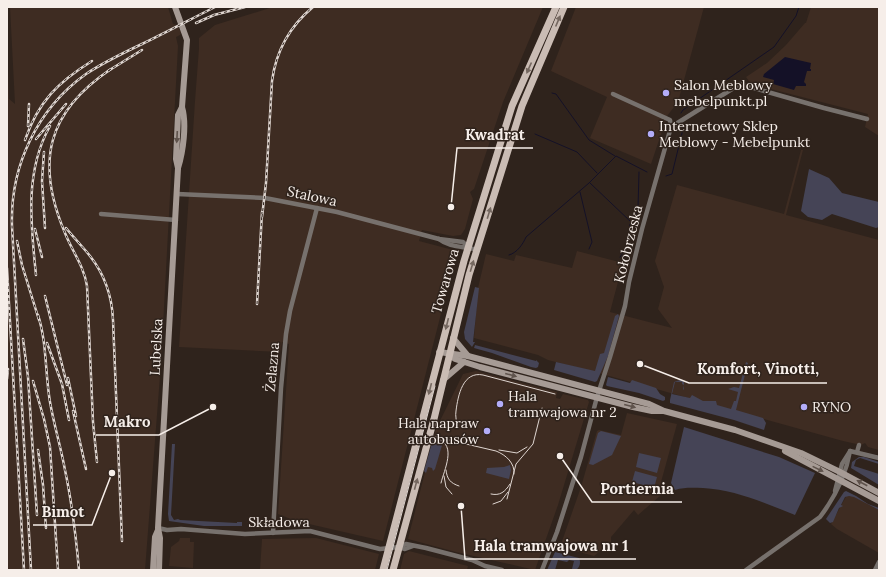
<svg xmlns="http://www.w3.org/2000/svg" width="886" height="577" viewBox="0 0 886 577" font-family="Lora,serif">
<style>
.built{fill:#3e2c22}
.green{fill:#454456}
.water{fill:#141127}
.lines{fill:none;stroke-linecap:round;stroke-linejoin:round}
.stream{stroke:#141127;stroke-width:1}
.street{stroke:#77716d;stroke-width:4.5}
.secondary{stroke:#a69b95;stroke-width:6}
.primary{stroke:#cabcb4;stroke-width:7}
.tram{stroke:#dfd6d1;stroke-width:1}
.rail-casing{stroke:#dfd6d1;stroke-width:2.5}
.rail{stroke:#2f231c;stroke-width:1;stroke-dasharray:3;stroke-linecap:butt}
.oneway{fill:#756860}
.oneway2{fill:#5f534c}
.poi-dot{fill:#b3adf9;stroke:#2f231c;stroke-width:1.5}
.labels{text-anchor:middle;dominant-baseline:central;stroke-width:3;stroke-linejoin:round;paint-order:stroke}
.poi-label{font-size:14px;fill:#f6eee9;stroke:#2f231c;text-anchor:start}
.street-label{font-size:14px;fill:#f6eee9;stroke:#2f231c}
.leader{fill:none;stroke:#f6eee9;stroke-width:1.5}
.callout-dot{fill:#f6eee9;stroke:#2f231c;stroke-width:1.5}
.callout-label{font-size:15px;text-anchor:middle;font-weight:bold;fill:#f6eee9;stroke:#2f231c;stroke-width:3;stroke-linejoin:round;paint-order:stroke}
</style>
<rect width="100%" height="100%" fill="#2f231c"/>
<!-- built -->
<g class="built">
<polygon points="10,7 168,7 173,24 177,25 181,32 180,35 176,37 178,46 161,363 145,570 7,570 7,40 9,99 15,104"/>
<polygon points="273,7 543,7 503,102 474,189 470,192 473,199 465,229 461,235 453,236 422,230 419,241 457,251 383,541 296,521 278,514 289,344 282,342 280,352 179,347 195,101 199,48 199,38 215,25"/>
<polygon points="576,7 704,7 678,102 667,116 651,164 590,138 607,97 551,71"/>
<polygon points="811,7 879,7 879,136 865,127 868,114 751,84 746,77 767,63 786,45 805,23 806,23"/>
<polygon points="801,150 803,150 786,215 879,240 879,450 868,447 865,443 861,445 843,441 595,372 548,360 538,355 474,338 478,288 486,254 514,261 516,255 572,268 577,251 623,263 610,312 672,328 658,309 664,287 655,261 677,185 784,214"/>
<polygon points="476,371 557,392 556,398 560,399 563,394 588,400 589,402 558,505 535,570 456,552 408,539 436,429 463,374"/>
<polygon points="627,413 677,424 658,493 661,495 638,515 634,510 611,537 611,542 594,556 560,547 581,487 597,431 599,430 621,435"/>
<polygon points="848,493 879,510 879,553 837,529 831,524"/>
<polygon points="180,538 190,538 190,542 194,542 193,568 169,566 171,547 179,541"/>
<polygon points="316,538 379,554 375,570 260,570 262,539"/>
<polygon points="409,551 468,566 467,570 400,570 404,554"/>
</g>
<!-- green -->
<g class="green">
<polygon points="809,169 829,178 842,193 879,202 879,227 876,228 832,214 822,220 808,217 801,211"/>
<polygon points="475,287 479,288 473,342 475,342 472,347 465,339 464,332"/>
<polygon points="618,314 619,316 608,356 597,381 595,382 554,370 556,362 595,371 600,354 604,353 615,316"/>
<polygon points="475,345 536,361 536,360 539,363 538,367 536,368 531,367 492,353 474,348"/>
<polygon points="746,362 748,363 736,410 763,418 766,423 764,430 734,420 670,403 670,400 674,382 680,380 684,382 684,389 683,390 684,385 682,384 682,382 675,382 672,394 690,398 692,395 703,401 716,401 717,405 731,409 734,401 736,401 738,392 728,389 734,387 739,388"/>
<polygon points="608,377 630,383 632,380 656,388 660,394 665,397 665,400 663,401 639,393 607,386 606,385"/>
<path d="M684,427L779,457L815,473L795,515C765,503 736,490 703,488C693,488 685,487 675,490L671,483Z"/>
<polygon points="601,431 621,436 612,455 593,465 589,464 598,433"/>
<polygon points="433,439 443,442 435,469 433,471 432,468 428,467 426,473 424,471"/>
<polygon points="172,444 175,444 171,515 174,520 178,519 180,520 237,523 237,522 242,522 242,526 204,526 169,521 168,514"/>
<polygon points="639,453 661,458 657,473 636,467"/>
<polygon points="859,457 864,457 879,462 879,464 860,458 856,460 854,466 879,474 879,485 851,468 852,462"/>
<polygon points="510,465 511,470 509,479 486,473 487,468 504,467"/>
<polygon points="635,471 657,477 654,488 632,482"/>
<polygon points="846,491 856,496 868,504 879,508 879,510 854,497 849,496 845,497 841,505 843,506 839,508 833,522 830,523 826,519 844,492"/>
<path d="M555,552L579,558C581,562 580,567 576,570L572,569L574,561L569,560L567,562L558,560L555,570H547Z"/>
</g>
<!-- water -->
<polygon class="water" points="785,57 811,63 810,69 811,69 811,71 807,71 804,82 806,84 806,86 796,86 794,90 773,84 774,80 763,77 764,74"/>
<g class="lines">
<!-- stream -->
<g class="stream">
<polyline points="552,93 556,94 589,140 615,156"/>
<polyline points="681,113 683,110 774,47 796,16 799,7"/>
<polyline points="535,134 577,152 597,173"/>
<polyline points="666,176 672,174 684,125"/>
<polyline points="590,183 631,222"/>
<polyline points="580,192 592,242 589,249"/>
<path d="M509,255C517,253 523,244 526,237L589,183L616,156L647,172"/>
<polyline points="620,257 626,249 628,241 630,224 634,220 638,208 639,172"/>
</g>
<!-- street -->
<g class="street">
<polyline points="613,94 670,120 671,127"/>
<polyline points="177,194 265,198 337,212 439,239 463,242 468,247"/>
<polyline points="101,214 176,220"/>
<path d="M439,239C450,248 465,246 477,250"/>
<polyline points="850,451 879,458"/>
<polyline points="857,452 859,445"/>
<polyline points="835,491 842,464 849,453"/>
<polyline points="158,528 167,530 181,529 245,534 310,531 380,549 399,547 405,549 413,546"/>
<polyline points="273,533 281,388 286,334 290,311 317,208"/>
<polyline points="400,547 406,544 426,548 472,560 485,566 502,570"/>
<polyline points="542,570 557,532 581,457 597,397 610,357 625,306 629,282 642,229 671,127 740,84 824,108 867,119"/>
<path d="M746,570L820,517C835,497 846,475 850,451"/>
<polyline points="875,570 879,562"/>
</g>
<!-- secondary -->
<g class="secondary">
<polyline points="178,168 176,159 178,115 182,107"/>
<polyline points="453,338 468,356"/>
<polyline points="439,352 468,356 649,404 664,411 735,430 801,453 840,472 879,493"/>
<polyline points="449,354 455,359 480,367 633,407 652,411 663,411"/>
<polyline points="443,380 464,362"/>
<polyline points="785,451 879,501"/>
<polyline points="153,570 155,537 158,530"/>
<path d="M159,570L160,538L158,528L178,168C183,152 187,124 182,107L187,40L175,7"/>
</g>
<!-- primary -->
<g class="primary">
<polyline points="383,570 464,261 512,106 556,7"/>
<polyline points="393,570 434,419 469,275 522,106 564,7"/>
</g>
<!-- tram -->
<g class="tram">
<path d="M456,424C457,420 455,416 456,411C458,395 463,371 483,375L555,394"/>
<path d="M438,439C457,445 444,470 441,483"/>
<path d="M420,443L425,438L432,436L496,451C506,455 515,463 514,474"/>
<polyline points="499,450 517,453 527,447"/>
<path d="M446,470C447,479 450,483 459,486"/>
<polyline points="444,476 446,487 452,494"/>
<path d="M491,494C500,496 505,492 510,484"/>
<polyline points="507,499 516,464 533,444 542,408"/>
<polyline points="493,504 501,501 508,492"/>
<polyline points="387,570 435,386"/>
</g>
<!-- rail casing -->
<g class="rail-casing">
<g id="rail">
<polyline points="196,23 214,15 245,7"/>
<polyline points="108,71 142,50"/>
<polyline points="28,126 29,104"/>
<polyline points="36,139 66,104"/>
<path d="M25,140C38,102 58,82 92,61"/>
<polyline points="44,152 42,181 45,228"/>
<path d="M262,217L266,183L272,81C276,51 290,26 313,7"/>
<path d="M66,228C74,238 83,247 90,256C105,275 112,296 113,320L122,541"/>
<polyline points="35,229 42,257"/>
<polyline points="17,241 22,265 39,320"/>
<polyline points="7,268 24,570"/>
<path d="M36,275C31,226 24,172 50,126"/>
<polyline points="45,296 67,385"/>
<polyline points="257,304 262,212"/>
<path d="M38,315C47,343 45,373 50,402C54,425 61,448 65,470C72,503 76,537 79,570"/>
<polyline points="23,339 28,377 37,515"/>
<polyline points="47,343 62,384 69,420"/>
<polyline points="68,378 76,416"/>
<polyline points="7,379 8,369"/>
<polyline points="33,381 44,419 50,447 58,570"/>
<polyline points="73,411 86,469"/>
<polyline points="38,450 43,485 46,528"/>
<path d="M97,462L93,422L87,286C84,266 72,251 65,233C35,162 47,112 111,69"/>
<path d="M31,570L12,226C10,166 37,109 86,74C104,62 123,53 142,44C167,32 191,19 215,7"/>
</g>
</g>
<!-- rail -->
<use href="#rail" class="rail"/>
</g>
<!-- one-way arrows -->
<defs><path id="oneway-solid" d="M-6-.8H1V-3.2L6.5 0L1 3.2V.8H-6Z"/></defs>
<g class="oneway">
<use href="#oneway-solid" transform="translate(558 21) rotate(-67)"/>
<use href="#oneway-solid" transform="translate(529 68) rotate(114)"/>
<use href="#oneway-solid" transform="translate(489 213) rotate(-73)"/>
<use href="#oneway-solid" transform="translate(472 266) rotate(-73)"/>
<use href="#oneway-solid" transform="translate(447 324) rotate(104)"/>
<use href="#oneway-solid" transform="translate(430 389) rotate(104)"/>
<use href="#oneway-solid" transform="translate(416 484) rotate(-75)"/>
</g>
<g class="oneway2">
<use href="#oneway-solid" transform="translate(177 137) rotate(93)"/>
<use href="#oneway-solid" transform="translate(511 375) rotate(15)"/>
<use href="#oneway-solid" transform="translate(630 406) rotate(15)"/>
<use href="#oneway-solid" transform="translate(818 469) rotate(26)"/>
<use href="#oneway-solid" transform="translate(862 483) rotate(-152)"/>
</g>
<!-- markers -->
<g class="poi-dot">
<circle cx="666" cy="93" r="4"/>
<circle cx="651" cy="134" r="4"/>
<circle cx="500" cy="404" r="4"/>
<circle cx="804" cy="407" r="4"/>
<circle cx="487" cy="431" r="4"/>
</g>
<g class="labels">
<!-- poi labels -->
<g class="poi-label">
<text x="674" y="85">Salon Meblowy<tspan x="674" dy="16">mebelpunkt.pl</tspan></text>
<text x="659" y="126">Internetowy Sklep<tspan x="659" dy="16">Meblowy - Mebelpunkt</tspan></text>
<text x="508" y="396">Hala<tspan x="508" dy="16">tramwajowa nr 2</tspan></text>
<text x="812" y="407">RYNO</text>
<text x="479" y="423" text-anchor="end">Hala napraw<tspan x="479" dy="16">autobusów</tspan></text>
</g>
<!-- street labels -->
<g class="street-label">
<text transform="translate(312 196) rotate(12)">Stalowa</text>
<text transform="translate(628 244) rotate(-76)">Kołobrzeska</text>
<text transform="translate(445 281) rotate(-74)">Towarowa</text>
<text transform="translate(156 347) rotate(-87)">Lubelska</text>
<text transform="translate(272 367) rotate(-85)">Żelazna</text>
<text x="279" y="522">Składowa</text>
</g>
</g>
<!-- callouts -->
<path class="leader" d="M451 207L457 148H533M640 364L689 383H827M213 407L159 435H96M560 456L592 502H682M112 473L92 525H33M461 506L465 559H636"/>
<g class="callout-dot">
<circle cx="451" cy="207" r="4"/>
<circle cx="640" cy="364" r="4"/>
<circle cx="213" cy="407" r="4"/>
<circle cx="560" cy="456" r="4"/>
<circle cx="112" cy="473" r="4"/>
<circle cx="461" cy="506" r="4"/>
</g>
<g class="callout-label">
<text x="495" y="140">Kwadrat</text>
<text x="758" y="374">Komfort, Vinotti,</text>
<text x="127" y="427">Makro</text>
<text x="637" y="494">Portiernia</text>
<text x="63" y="517">Bimot</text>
<text x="551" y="551">Hala tramwajowa nr 1</text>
</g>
<!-- border -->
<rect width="886" height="577" fill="none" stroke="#f6eee9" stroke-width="16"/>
</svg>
